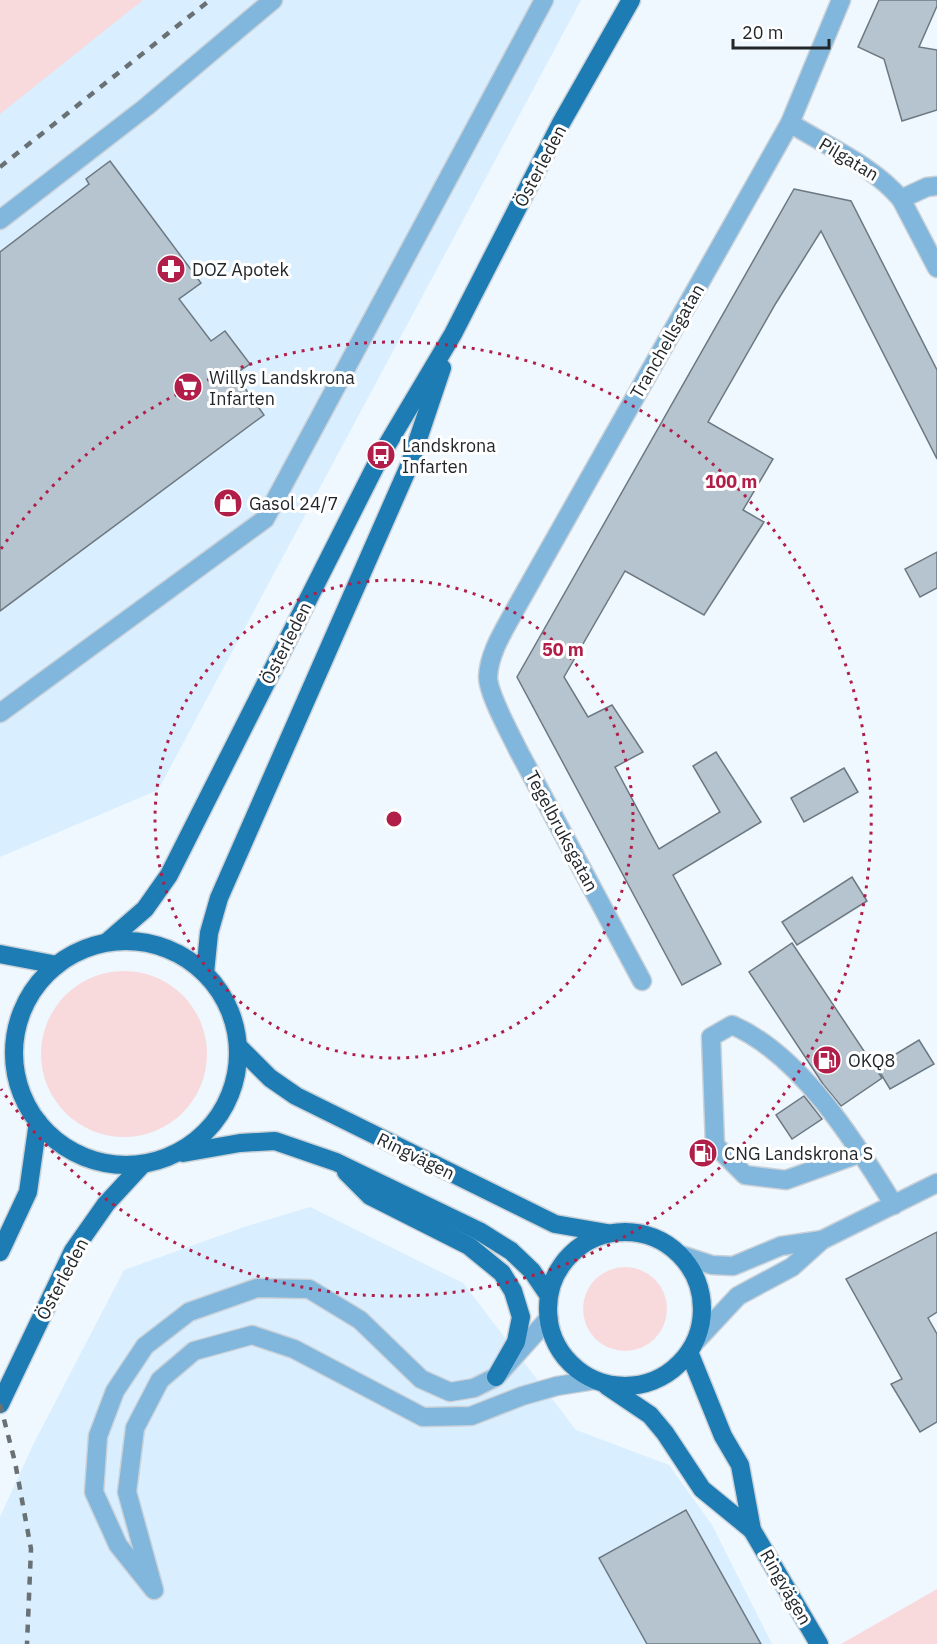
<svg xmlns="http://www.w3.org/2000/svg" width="937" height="1644" viewBox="0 0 937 1644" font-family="'IBM Plex Sans',sans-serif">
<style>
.built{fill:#d9eeff}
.green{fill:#f8dadd}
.building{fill:#b6c4cf;stroke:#6c7983;stroke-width:1.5}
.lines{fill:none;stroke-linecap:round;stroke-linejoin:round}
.minor-casing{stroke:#cad2d8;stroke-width:21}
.major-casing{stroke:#cad2d8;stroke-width:21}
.minor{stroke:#81b6dd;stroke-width:18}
.major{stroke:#1d7cb3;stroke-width:18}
.rail{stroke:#6a7175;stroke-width:4.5;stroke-dasharray:8 8;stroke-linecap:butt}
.ring{fill:none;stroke:#b01e49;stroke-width:3;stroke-dasharray:3 6}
.labels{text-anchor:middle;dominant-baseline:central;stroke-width:6;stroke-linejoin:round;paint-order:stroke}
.street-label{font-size:18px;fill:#22272b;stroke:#fff}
.poi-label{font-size:18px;fill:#22272b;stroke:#fff;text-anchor:start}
.centre{fill:#b01e49;stroke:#fff;stroke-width:3}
.ring-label{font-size:18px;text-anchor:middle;font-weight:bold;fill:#b01e49;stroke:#fff;stroke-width:6;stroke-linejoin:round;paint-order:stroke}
</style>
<rect width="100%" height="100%" fill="#eff8fe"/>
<!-- built -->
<g class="built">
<polygon points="0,0 581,0 158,790 0,857"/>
<polygon points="310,1207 463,1283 576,1430 669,1465 712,1525 772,1644 0,1644 0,1517 33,1445 124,1270 244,1227"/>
</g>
<!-- green -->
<g class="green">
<polygon points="0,0 143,0 0,114"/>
<circle cx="124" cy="1054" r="83"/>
<circle cx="625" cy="1309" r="42"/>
<polygon points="937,1589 937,1644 841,1644"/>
</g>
<!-- building -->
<g class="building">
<polygon points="879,0 937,0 937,6 919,47 937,50 937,110 902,121 884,59 858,47"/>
<polygon points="110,161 201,283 179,299 211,341 225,331 250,364 235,374 264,415 0,611 0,252 89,184 86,179"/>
<polygon points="794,189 851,201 937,370 937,459 821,231 776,303 708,422 773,459 743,510 764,522 704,615 625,571 564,677 588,717 612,705 643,752 615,767 659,849 720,812 693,766 716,752 761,822 673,875 721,964 682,985 517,677"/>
<polygon points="937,552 937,588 920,597 905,569"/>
<polygon points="844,768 858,792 804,822 791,798"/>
<polygon points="852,877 867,901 797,945 782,922"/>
<polygon points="792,943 882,1078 841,1106 823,1084 749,972"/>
<polygon points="919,1040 934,1064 890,1089 876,1066"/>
<polygon points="804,1096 822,1119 792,1139 776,1115"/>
<polygon points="937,1232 937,1312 928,1318 937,1334 937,1422 920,1432 891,1384 902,1379 846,1279"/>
<polygon points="686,1510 761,1644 647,1644 599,1558"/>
</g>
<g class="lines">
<!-- minor casing -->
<g class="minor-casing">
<g id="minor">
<path d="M790,123C828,147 872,165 901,199L927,187L937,186"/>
<polyline points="901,199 937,268"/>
<polyline points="0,220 146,107 273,0"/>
<polyline points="0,713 265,519 544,0"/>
<path d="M642,981L518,750C510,733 488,694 488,677C489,652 505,629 516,608L790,123L841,0"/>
<path d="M861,1153L786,1180L745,1175L715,1145L711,1037L732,1025C800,1054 856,1143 894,1205"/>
<polyline points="681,1255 712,1265 733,1266 781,1246 822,1240"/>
<polyline points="549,1318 496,1377 474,1388 450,1392 421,1379 360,1320 309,1289 257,1288 189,1312 145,1346 115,1391 98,1436 94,1492 118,1545 154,1590 127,1492 135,1428 160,1380 194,1351 252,1335 294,1349 423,1417 471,1416 522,1396 557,1386 595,1380"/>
<polyline points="696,1341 738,1296 792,1267 822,1240 937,1183"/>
</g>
</g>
<!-- major casing -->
<g class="major-casing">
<g id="major">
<circle cx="126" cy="1053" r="112"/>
<polyline points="107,942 145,909 169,875 381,455 453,334 560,125 631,0"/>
<polyline points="0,954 57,965"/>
<polyline points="205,973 209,933 219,898 409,466 442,368"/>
<polyline points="239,1047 270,1078 296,1096 555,1224 607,1233"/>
<polyline points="183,1153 240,1143 275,1141 336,1162 479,1231 511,1251 532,1271 549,1296"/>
<polyline points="346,1172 370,1196 469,1246 502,1273 513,1291 521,1317 516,1342 496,1377"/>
<circle cx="625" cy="1309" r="77"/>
<polyline points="0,1252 28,1192 38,1122"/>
<polyline points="689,1352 723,1436 740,1465 752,1530 819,1644"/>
<polyline points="607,1386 650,1415 665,1433 702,1489 752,1530"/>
<polyline points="0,1404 73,1251 106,1204 142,1165"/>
</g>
</g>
<!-- minor -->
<use href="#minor" class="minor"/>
<!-- major -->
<use href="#major" class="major"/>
<!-- rail -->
<g class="rail">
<polyline points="0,167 210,0"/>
<polyline points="0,1404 15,1462 31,1549 27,1644"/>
</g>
</g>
<!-- distance rings -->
<g class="ring">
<circle cx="394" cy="819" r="239"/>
<path d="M1 549A477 477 0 1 1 1 1089"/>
</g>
<!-- icons -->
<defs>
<g id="pharmacy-disc" transform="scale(1.5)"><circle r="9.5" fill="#b01e49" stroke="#fff"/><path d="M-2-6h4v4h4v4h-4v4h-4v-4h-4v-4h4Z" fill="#fff"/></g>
<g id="supermarket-disc" transform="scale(1.5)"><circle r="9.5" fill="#b01e49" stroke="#fff"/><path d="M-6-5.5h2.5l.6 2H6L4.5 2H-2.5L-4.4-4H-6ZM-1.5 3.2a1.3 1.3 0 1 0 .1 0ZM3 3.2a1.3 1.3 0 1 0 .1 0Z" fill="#fff"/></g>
<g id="bus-disc" transform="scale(1.5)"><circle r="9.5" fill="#b01e49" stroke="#fff"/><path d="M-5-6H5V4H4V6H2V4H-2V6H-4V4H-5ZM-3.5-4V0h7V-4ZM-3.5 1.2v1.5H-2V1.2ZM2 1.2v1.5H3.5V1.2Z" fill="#fff"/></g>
<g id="shop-disc" transform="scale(1.5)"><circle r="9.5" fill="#b01e49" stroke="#fff"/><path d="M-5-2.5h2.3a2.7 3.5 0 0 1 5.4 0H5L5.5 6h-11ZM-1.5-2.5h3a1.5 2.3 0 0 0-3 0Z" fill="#fff"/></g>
<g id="fuel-disc" transform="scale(1.5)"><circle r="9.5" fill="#b01e49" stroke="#fff"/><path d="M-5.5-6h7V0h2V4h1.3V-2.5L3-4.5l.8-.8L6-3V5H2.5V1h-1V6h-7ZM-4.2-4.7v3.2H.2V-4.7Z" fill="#fff"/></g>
</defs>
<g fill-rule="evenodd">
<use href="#pharmacy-disc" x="171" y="269"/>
<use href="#supermarket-disc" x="188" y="387"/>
<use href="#bus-disc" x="381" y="455"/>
<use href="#shop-disc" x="228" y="503"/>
<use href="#fuel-disc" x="827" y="1060"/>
<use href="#fuel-disc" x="703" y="1153"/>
</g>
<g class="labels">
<!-- street labels -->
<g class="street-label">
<text transform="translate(849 159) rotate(31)">Pilgatan</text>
<text transform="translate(540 166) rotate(-62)">Österleden</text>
<text transform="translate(667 341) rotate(-60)">Tranchellsgatan</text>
<text transform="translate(286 643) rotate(-63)">Österleden</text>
<text transform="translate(562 831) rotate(62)">Tegelbruksgatan</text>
<text transform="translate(416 1156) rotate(26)">Ringvägen</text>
<text transform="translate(62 1279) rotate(-62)">Österleden</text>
<text transform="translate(786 1587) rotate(60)">Ringvägen</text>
</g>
<!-- poi labels -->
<g class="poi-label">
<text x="192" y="269">DOZ Apotek</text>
<text x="209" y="377">Willys Landskrona<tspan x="209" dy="21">Infarten</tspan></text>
<text x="402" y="445">Landskrona<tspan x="402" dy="21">Infarten</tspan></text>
<text x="249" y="503">Gasol 24/7</text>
<text x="848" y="1060">OKQ8</text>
<text x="724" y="1153">CNG Landskrona S</text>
</g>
</g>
<circle cx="394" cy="819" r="9" class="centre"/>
<g class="ring-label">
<text x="731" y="488">100 m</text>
<text x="563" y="656">50 m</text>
</g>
<!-- scale -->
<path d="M733 39v9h96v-9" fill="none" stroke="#22272b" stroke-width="3"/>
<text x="742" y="39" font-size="18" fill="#22272b" stroke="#ffffff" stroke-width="4.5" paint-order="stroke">20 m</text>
</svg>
